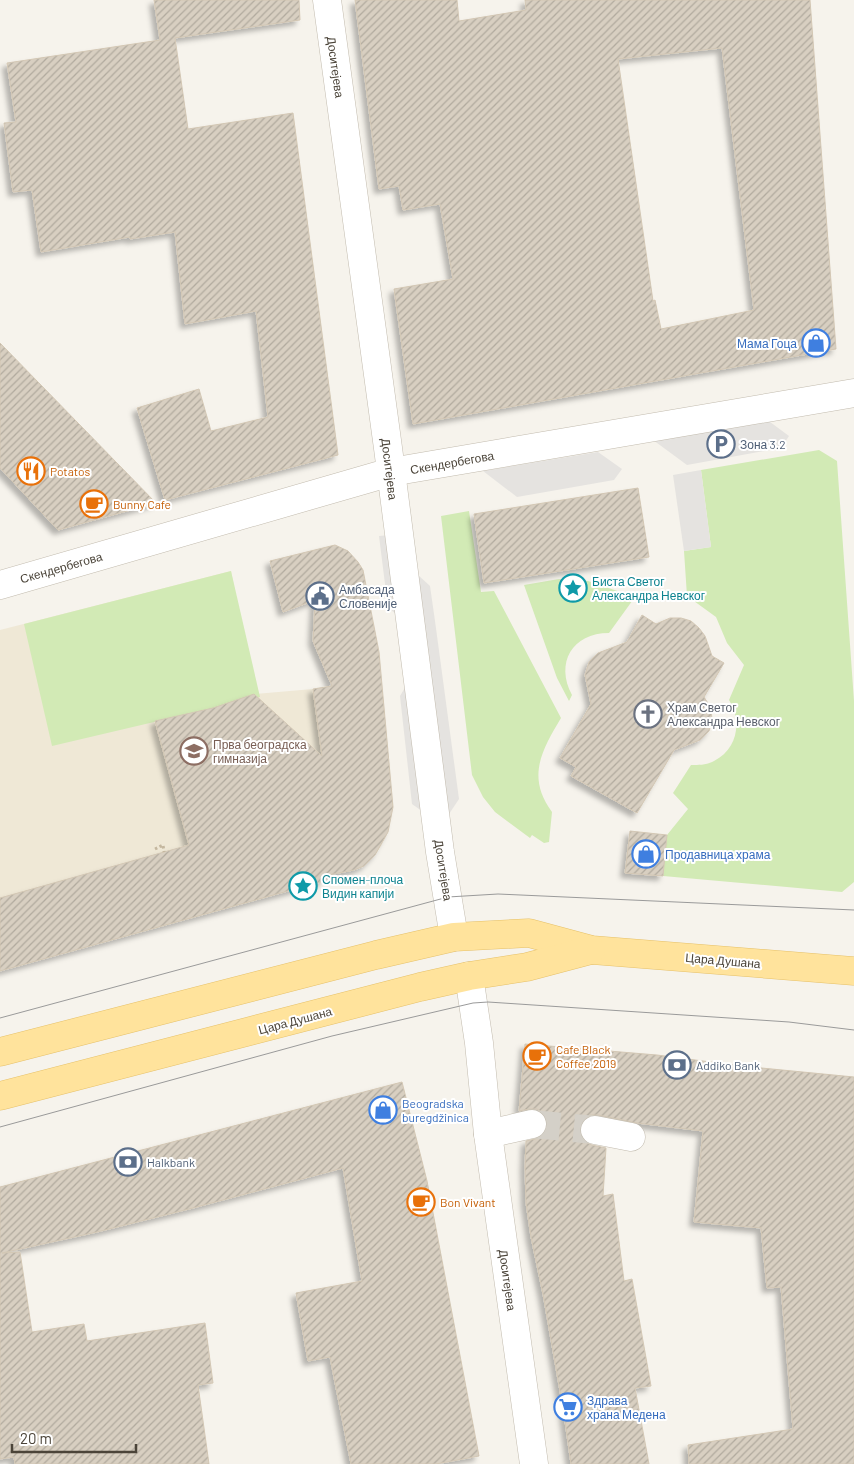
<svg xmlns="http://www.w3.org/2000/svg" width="854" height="1464" viewBox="0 0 854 1464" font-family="Barlow,sans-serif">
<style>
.education{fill:#efe8d6}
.green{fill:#d2eab5}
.parking{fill:#e5e3e0}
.building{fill:url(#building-hatch);stroke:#d3c7b4;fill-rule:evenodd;filter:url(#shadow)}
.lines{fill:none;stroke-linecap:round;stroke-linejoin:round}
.minor-tunnel{stroke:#d4d0c8;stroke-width:28;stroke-dasharray:28 14;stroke-linecap:butt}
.minor-casing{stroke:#c2bbae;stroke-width:29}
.major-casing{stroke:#e6c16a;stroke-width:29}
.path{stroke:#c4b79f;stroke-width:3;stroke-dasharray:2.5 2.5;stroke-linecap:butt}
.minor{stroke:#fff;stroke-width:28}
.major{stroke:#ffe39c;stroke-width:28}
.tram{stroke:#9a9a9a;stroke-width:1}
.labels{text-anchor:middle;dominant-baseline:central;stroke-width:4;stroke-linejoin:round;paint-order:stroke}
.street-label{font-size:12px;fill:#4b4439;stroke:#fff}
.shop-label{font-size:12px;fill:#366cbe;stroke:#fff;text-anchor:start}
.service-label{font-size:12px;fill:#4e5e75;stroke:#fff;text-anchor:start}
.food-label{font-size:12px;fill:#c56008;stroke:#fff;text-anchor:start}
.culture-label{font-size:12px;fill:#0d838f;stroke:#fff;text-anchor:start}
.worship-label{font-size:12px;fill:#5b616d;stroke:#fff;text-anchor:start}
.education-label{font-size:12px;fill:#785e54;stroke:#fff;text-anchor:start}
</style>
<defs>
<pattern id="building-hatch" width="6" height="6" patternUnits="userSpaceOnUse" patternTransform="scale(1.25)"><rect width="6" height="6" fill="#d8cfc1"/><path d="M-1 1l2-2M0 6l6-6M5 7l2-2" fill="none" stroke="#b1aa9e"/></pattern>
<filter id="shadow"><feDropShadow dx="-4.5" dy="4.5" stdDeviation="2.5" flood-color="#0004"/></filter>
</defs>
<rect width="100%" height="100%" fill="#f6f3ec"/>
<!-- education -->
<polygon class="education" points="231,571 255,694 313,689 381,679 393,807 388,832 381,846 375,855 364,866 354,870 324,876 324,881 0,971 0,630"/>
<!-- green -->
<g class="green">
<path d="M819,450L837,461L854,701V882L842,892L663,876L667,835L688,809L673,793L691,765C699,765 707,765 714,761C738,749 742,721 729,700L744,665L727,643L716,617L687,596L684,551L711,547L701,470Z"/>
<path d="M469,511L481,592L494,591L561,718C542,750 526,777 552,812L549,842L544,843L532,835L530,838L495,812L483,797L472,775L441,516Z"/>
<polygon points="231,571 260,697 52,746 24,624"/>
<path d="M559,579L588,581L635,597L609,633C572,633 555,663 572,695L569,701L557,678L524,585Z"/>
</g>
<!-- parking -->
<g class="parking">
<polygon points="766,419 789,436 781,448 687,465 653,440"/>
<polygon points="598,452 622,469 614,480 517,497 483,471"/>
<polygon points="701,470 711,547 684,551 673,475"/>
<polygon points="390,535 402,618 388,608 379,536"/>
<polygon points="418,575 430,586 435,621 459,799 449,814"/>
<polygon points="409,681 426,814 412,804 400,696"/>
</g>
<!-- building -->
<g class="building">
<polygon points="154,0 299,0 300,20 175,38 188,129 293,113 338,455 165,500 137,408 199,389 211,431 268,417 256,311 185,324 175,232 130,239 130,237 41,252 32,190 13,192 4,123 16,122 7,63 160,40"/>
<path d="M355,0H457L459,21L526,10L525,0H810L836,349L413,424L394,289L453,279L440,204L403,210L399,186L379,189ZM722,48L754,310L661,329L655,300L653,301L618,59Z"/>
<polygon points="0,343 156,503 58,530 0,468"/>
<polygon points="638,488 649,557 484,583 474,514"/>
<polygon points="335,545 348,551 358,562 363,570 379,652 393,807 388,832 375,855 364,866 354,870 323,876 324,881 0,971 0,898 189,845 155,721 213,708 254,694 322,756 313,689 332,686 313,641 315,600 283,612 270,561"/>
<polygon points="642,615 656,624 670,618 681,618 691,621 699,628 705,636 712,656 724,663 704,697 711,708 712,720 709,731 700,740 674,750 637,813 571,776 576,767 560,758 591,704 585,675 589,662 598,653 627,642"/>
<polygon points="630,831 667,835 663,876 625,873"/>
<polygon points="525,1044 657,1055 741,1066 854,1077 854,1464 689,1464 688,1445 793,1429 781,1287 767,1288 761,1228 694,1222 703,1131 637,1123 598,1115 590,1115 584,1119 580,1127 580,1135 585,1142 592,1145 606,1148 603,1196 613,1194 624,1281 632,1279 651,1386 635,1388 649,1464 571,1464 564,1414 543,1294 531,1237 526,1203 525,1167 526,1141 535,1139 543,1135 547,1128 547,1121 544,1114 537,1109 529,1109 519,1111"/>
<polygon points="402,1082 427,1181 479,1456 436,1464 351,1464 330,1357 308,1361 296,1293 362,1281 343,1168 193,1208 97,1232 2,1253 20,1252 32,1332 84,1324 87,1341 205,1323 213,1383 198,1385 209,1464 15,1464 14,1457 0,1459 0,1187"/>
</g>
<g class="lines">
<!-- minor-tunnel -->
<polyline class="minor-tunnel" points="532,1124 595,1130"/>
<!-- minor casing -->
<g class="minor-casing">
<g id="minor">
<polyline points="327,0 388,448 440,852 454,937"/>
<polyline points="0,585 391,472 854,393"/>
<polyline points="469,976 479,1043 488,1134 534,1464"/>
<polyline points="595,1130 631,1137"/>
<polyline points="488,1134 532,1124"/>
</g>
</g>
<!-- major casing -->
<g class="major-casing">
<g id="major">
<polyline points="0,1052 376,955 454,937 529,933 592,950 854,971"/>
<polyline points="0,1096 420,987 469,976 527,967 591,950"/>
</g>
</g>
<!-- path -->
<polyline class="path" points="155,849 163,845 164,852"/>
<!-- minor -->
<use href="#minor" class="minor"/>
<!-- major -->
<use href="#major" class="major"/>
<!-- tram -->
<g class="tram">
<polyline points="0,1018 448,897 498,894 854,910"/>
<polyline points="0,1127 332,1036 473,1003 488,1002 789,1022 854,1030"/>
</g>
</g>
<!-- icons -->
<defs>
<g id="shop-ring" transform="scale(1.4375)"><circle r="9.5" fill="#fff" stroke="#3f7fe0" stroke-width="1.5"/><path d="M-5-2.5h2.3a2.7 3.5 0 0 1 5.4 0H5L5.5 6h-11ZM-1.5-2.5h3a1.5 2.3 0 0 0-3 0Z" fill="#3f7fe0"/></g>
<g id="parking-ring" transform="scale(1.4375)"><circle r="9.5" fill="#fff" stroke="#5c6f8a" stroke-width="1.5"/><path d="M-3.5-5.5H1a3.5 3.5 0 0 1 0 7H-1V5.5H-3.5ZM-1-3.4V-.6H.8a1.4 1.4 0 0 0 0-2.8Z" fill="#5c6f8a"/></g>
<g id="restaurant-ring" transform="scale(1.4375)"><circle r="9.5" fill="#fff" stroke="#e8710a" stroke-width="1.5"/><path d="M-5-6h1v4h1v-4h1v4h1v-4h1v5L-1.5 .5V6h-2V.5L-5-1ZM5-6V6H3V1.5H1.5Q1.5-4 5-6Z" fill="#e8710a"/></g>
<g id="cafe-ring" transform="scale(1.4375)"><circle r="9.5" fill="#fff" stroke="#e8710a" stroke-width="1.5"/><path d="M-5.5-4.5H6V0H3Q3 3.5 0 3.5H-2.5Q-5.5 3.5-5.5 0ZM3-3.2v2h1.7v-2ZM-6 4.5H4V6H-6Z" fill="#e8710a"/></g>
<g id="sight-ring" transform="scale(1.4375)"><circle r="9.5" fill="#fff" stroke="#0f9aa8" stroke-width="1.5"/><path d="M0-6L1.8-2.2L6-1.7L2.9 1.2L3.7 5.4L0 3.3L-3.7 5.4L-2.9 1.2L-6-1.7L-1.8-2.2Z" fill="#0f9aa8"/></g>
<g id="civic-ring" transform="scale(1.4375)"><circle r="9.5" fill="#fff" stroke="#5c6f8a" stroke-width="1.5"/><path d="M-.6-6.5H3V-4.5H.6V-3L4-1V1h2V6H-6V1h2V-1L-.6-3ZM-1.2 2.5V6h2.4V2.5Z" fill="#5c6f8a"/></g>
<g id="church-ring" transform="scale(1.4375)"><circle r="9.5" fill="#fff" stroke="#6b7280" stroke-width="1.5"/><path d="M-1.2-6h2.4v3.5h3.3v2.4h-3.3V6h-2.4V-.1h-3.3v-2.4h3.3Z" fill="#6b7280"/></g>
<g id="school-ring" transform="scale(1.4375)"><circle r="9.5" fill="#fff" stroke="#8d6e63" stroke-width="1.5"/><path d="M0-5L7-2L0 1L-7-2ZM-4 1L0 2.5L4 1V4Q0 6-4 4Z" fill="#8d6e63"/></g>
<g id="bank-ring" transform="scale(1.4375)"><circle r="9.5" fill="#fff" stroke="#5c6f8a" stroke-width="1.5"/><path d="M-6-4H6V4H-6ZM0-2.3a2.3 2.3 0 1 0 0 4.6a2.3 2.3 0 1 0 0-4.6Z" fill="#5c6f8a"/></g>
<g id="supermarket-ring" transform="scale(1.4375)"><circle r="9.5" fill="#fff" stroke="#3f7fe0" stroke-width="1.5"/><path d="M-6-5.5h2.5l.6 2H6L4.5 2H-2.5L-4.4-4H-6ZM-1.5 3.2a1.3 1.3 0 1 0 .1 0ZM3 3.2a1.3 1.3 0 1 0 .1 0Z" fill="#3f7fe0"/></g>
</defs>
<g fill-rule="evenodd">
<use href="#shop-ring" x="816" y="343"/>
<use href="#parking-ring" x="721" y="444"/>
<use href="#restaurant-ring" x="31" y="471"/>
<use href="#cafe-ring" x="94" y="504"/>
<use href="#sight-ring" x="573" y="588"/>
<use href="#civic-ring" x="320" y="596"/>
<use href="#church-ring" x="648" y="714"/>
<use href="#school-ring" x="194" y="751"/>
<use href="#shop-ring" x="646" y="854"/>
<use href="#sight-ring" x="303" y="886"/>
<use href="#cafe-ring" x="537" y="1056"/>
<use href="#bank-ring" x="677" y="1065"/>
<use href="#shop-ring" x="383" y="1110"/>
<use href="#bank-ring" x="128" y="1162"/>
<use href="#cafe-ring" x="421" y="1202"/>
<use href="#supermarket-ring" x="568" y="1407"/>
</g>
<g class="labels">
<!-- street labels -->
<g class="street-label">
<text transform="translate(336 67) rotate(82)">Доситејева</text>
<text transform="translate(452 462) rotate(-10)">Скендербегова</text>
<text transform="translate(390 469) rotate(83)">Доситејева</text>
<text transform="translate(61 567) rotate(-16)">Скендербегова</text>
<text transform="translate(444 870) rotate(81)">Доситејева</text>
<text transform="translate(723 960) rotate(5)">Цара Душана</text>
<text transform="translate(295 1020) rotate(-15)">Цара Душана</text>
<text transform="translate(508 1280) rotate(82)">Доситејева</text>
</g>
<!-- shop labels -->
<g class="shop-label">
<text x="797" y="343" text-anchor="end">Мама Гоца</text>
<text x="665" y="854">Продавница храма</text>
<text x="402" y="1103">Beogradska<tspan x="402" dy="14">buregdžinica</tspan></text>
<text x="587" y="1400">Здрава<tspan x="587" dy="14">храна Медена</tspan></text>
</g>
<!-- service labels -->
<g class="service-label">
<text x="740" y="444">Зона 3.2</text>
<text x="339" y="589">Амбасада<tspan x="339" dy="14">Словеније</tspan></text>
<text x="696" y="1065">Addiko Bank</text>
<text x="147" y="1162">Halkbank</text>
</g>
<!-- food labels -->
<g class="food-label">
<text x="50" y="471">Potatos</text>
<text x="113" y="504">Bunny Cafe</text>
<text x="556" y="1049">Cafe Black<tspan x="556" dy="14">Coffee 2019</tspan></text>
<text x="440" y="1202">Bon Vivant</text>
</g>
<!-- culture labels -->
<g class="culture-label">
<text x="592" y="581">Биста Светог<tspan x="592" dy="14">Александра Невског</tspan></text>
<text x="322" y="879">Спомен-плоча<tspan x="322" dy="14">Видин капији</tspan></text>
</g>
<!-- worship labels -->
<g class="worship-label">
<text x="667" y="707">Храм Светог<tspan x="667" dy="14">Александра Невског</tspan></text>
</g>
<!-- education labels -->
<g class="education-label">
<text x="213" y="744">Прва београдска<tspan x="213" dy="14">гимназија</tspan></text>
</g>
</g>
<!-- scale -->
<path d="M12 1444v8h124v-8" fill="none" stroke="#4b4439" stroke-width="2.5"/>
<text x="20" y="1444" font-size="15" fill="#4b4439" stroke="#ffffff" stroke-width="4" paint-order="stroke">20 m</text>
</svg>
